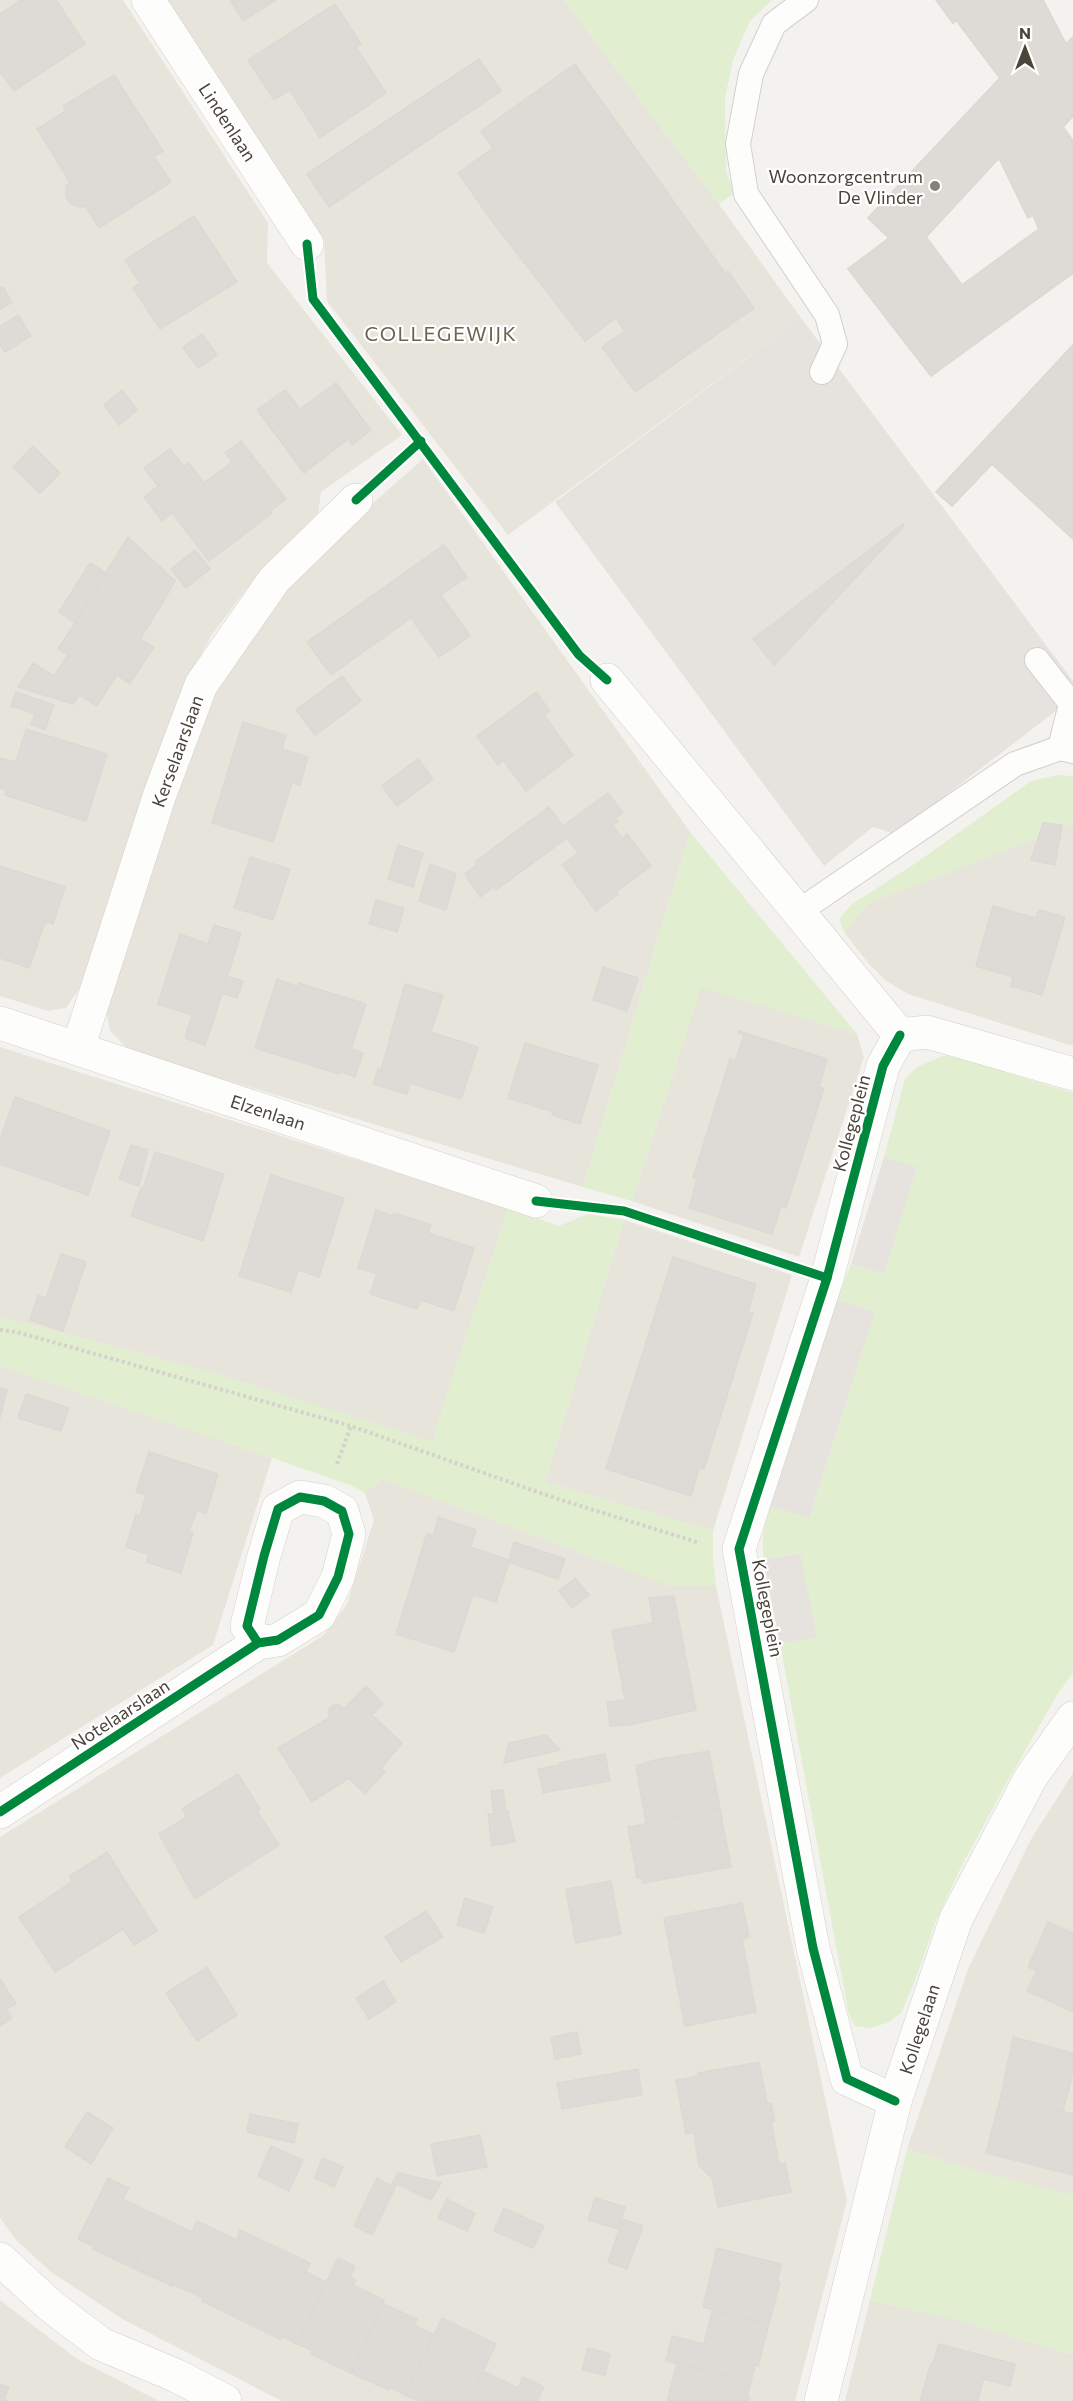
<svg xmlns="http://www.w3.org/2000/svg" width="1073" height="2401" viewBox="0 0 1073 2401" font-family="Commissioner,sans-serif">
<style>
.residential{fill:#e7e4dc}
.green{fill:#e1eecf}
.parking{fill:#e6e3df}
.building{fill:#dedbd6;stroke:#dcd9d4;stroke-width:1.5;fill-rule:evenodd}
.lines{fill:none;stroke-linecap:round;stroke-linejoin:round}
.lane-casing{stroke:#d2d0cb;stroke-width:26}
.street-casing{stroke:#d2d0cb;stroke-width:34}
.path{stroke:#d3d2cc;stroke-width:4;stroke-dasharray:3 3;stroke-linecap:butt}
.lane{stroke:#fdfdfc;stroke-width:24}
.street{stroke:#fdfdfc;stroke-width:33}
.cycleway-casing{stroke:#fff;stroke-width:13}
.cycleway{stroke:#00873e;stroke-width:9}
.poi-dot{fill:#868178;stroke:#fff;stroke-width:2}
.labels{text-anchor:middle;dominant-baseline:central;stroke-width:4.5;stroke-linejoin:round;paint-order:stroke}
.street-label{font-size:18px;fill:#4b4439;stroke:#fff}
.poi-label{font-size:18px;fill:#4b4439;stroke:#fff;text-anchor:end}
.neighbourhood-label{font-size:20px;letter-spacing:1.5px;fill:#6e6250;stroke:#fff}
</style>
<rect width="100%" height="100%" fill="#f4f2ee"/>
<!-- residential -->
<g class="residential">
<polygon points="0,0 123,0 268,223 267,263 402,435 321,492 317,521 260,571 211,636 176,703 79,989 66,1008 48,1011 0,996"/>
<polygon points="162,0 564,0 719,204 801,318 508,535 327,301 324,240 282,184"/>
<polygon points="423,459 690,832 583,1187 130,1051 110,1031 106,1010 169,806 212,692 312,557"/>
<polygon points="1073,824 1073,1046 908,994 885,980 868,963 844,932 867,904"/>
<polygon points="701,987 857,1034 864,1057 799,1257 632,1201"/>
<polygon points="0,1047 508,1208 432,1442 200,1369 0,1317"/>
<polygon points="624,1220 792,1275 713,1531 545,1482"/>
<polygon points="0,1366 272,1458 213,1645 0,1778"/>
<polygon points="382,1479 668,1585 716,1586 847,2201 795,2401 282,2401 124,2320 51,2272 16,2240 0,2218 0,1837 324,1635 347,1604 374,1520 365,1493"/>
<polygon points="1073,1773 1073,2195 972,2170 907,2149 968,1969 1030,1841"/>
<polygon points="0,2300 77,2359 159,2401 0,2401"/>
<polygon points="870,2300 958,2320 1073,2355 1073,2401 845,2401"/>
</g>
<!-- green -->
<g class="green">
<polygon points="564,0 772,0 750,21 733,60 725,98 726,171 734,193 719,204"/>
<polygon points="1058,775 1073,776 1073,824 867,904 844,932 839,919 852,904 913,865 1031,781"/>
<polygon points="690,832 857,1034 701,988 632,1201 583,1187"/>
<polygon points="943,1056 956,1057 1073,1093 1073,1673 1057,1695 1006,1784 961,1867 935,1923 916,1978 901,2013 887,2023 870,2028 855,2026 849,2015 780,1644 817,1636 799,1553 763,1560 763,1534 770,1506 809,1518 875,1312 837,1300 851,1264 884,1274 917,1167 884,1157 905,1079 917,1067"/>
<polygon points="508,1208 559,1226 588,1214 624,1220 545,1482 713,1531 713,1560 716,1586 668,1585 382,1479 365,1493 350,1485 281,1461 0,1366 0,1317 200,1369 432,1441"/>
<polygon points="907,2149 972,2170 1073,2195 1073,2355 958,2320 870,2300"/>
</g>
<!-- parking -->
<g class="parking">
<polygon points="801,318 1073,681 1073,698 895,834 873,827 824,866 555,502"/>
<polygon points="884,1157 917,1167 884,1274 851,1264"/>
<polygon points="837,1300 875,1312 809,1518 770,1506"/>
<polygon points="800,1553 817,1637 780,1644 763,1560"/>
</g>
<!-- building -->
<g class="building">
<polygon points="21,0 56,0 85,44 14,91 0,72 0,14"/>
<polygon points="230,0 276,0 243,21"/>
<path d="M936,0H1043L1066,44L1073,37V116L1063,127L1073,141V273L931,376L848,269L889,238L868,218L1000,78L956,20L953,23ZM999,158L1028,218L1033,215L1039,229L962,285L926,237Z"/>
<path d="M936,0H1043L1066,44L1073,37V116L1063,127L1073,141V273L931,376L848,269L889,238L868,218L1000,78L956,20L953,23ZM999,158L1028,218L1033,215L1039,229L962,285L926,237Z"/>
<polygon points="335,4 361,44 356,47 386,93 320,138 290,90 274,100 248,60"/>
<polygon points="479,59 501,91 329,207 307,174"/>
<polygon points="575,64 725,273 728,271 754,308 635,392 602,347 625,331 616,318 585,341 495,225 458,173 493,148 481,131"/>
<polygon points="114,75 163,151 154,157 171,182 99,228 85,206 79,207 70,203 66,197 66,186 70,182 37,129 66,111 63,106"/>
<polygon points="194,216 237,282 160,329 133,288 140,283 125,260"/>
<polygon points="3,287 12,302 0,310 0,289"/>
<polygon points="18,315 31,336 5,352 0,345 0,327"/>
<polygon points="202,334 217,355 198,368 183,347"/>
<polygon points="1073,345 1073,539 992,464 952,506 936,492"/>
<polygon points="1073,345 1073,539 992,464 952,506 936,492"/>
<polygon points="336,383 371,430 352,445 348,439 304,473 272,430"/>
<polygon points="122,390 137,410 119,425 104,405"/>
<polygon points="285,390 300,409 272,430 257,410"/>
<polygon points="241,441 286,499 270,511 225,453"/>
<polygon points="33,446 60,473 40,493 13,467"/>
<polygon points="170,449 184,467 158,486 144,468"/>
<polygon points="232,462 272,513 209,561 172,513 162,521 144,497 189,463 204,483"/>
<polygon points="903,524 904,526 774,665 753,639"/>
<polygon points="128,537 175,581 160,607 106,573"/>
<polygon points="444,545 467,577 441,595 470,636 439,657 411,618 331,675 307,642"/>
<polygon points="195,550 210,569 186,588 171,569"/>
<polygon points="90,563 106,573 75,623 59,612"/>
<polygon points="106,573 160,607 140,639 154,647 142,665 75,623"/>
<polygon points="75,623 142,665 130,684 117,675 97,706 79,695 73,704 18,687 33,663 54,676 68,655 58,649"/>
<polygon points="342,676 361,701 315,735 296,710"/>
<polygon points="16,692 54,705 49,718 11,706"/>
<polygon points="536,692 550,711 544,715 573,755 526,791 503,760 498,765 477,736"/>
<polygon points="35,713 49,718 45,730 31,724"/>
<polygon points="243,722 286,735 282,749 308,757 300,785 292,783 273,842 212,823"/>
<polygon points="26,729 107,754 86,821 5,795 6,790 0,788 0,758 16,762"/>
<polygon points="418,759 433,779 397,806 382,786"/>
<polygon points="608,793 623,813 615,818 618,821 613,825 622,839 627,834 651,866 616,892 618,894 596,911 573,880 590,868 567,838 496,890 494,887 480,897 465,874 477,864 475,862 549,807 563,826"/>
<polygon points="1043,823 1062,825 1055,865 1031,860"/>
<polygon points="398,845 423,853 413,887 388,879"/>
<polygon points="578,853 590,868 574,880 562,865"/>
<polygon points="250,857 290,869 273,920 234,908"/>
<polygon points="430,864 456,874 446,910 419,901"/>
<polygon points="0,866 65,887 53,924 45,922 29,968 0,958"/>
<polygon points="376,900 404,908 397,932 369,924"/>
<polygon points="993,906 1036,918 1039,910 1065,917 1042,995 1011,986 1013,977 976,966"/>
<polygon points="214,925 241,933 213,1022 158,1004 180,934 208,944"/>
<polygon points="603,967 638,978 627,1011 593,1000"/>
<polygon points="227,976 243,981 237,998 222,993"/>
<polygon points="277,979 298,987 299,983 366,1004 351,1049 363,1053 355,1077 339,1071 339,1074 255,1048"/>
<polygon points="405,984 443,995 431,1032 478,1047 461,1099 410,1083 407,1094 373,1084 378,1069 381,1070"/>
<polygon points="192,1015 213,1022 205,1045 185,1038"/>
<polygon points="739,1031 827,1059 819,1087 824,1088 786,1208 781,1206 772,1234 689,1208 697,1179 693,1178 730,1059 735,1061 744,1035 738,1033"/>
<polygon points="525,1043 598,1065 580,1124 552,1115 553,1112 508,1098"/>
<polygon points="15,1097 110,1131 88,1195 0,1164 0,1140"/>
<polygon points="131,1145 148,1150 139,1186 119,1179"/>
<polygon points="155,1152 224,1174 203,1241 131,1216 141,1188 143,1189"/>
<polygon points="271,1175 344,1198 319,1277 298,1270 291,1292 239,1276"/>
<polygon points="376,1210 392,1216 394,1213 431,1225 428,1233 474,1248 454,1311 420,1300 417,1309 370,1294 377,1274 358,1268"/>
<polygon points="61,1254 86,1262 63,1331 30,1320 38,1295 46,1298"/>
<polygon points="673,1257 756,1284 748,1312 753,1313 704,1469 699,1468 691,1496 606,1469"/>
<polygon points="0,1388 7,1390 0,1418"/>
<polygon points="26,1394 69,1408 61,1431 18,1418"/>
<polygon points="149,1452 218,1474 206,1514 197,1510 189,1531 193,1533 181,1573 147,1562 148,1554 126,1547 136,1514 140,1516 146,1495 136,1492"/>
<polygon points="438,1517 476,1530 471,1547 509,1560 514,1542 565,1559 558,1579 509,1562 496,1602 473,1595 454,1652 396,1634 427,1533 433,1536"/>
<polygon points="575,1578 589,1595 572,1608 559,1591"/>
<polygon points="674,1596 696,1710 629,1725 610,1726 607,1702 625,1700 612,1630 653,1623 649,1598"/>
<polygon points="366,1686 383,1704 372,1715 402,1743 381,1768 385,1771 365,1794 349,1778 312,1802 278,1748 329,1718 329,1709 333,1705 339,1705 344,1709"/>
<polygon points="546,1735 560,1750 504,1763 509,1743"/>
<polygon points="709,1751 720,1809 646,1823 636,1766 655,1760"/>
<polygon points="605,1754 610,1781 543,1793 538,1769 560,1765 559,1763"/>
<polygon points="238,1774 260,1809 257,1811 279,1845 195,1899 159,1834 187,1817 182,1809"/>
<polygon points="503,1790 506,1812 508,1811 515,1842 492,1846 488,1814 494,1814 491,1791"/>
<polygon points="720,1809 731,1867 643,1883 643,1878 637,1878 628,1827"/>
<polygon points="107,1852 157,1931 134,1945 123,1929 55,1972 19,1917 72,1882 70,1876"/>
<polygon points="611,1881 616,1909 571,1918 566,1889"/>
<polygon points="465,1898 493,1907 484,1933 457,1925"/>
<polygon points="742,1903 749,1937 742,1939 756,2012 685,2026 664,1918"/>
<polygon points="616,1909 621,1934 576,1943 571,1918"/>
<polygon points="426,1911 443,1937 401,1962 385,1937"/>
<polygon points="1048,1922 1073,1933 1073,2012 1027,1991 1037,1970 1028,1967"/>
<polygon points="207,1967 237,2015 197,2041 166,1993"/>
<polygon points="0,1979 16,2004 6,2009 12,2018 0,2026"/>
<polygon points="383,1981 396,2002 369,2019 356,1998"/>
<polygon points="577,2032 581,2054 555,2059 551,2037"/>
<polygon points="1013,2037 1073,2053 1073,2073 1063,2111 1001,2096"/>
<polygon points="759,2062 767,2103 771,2103 774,2118 686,2134 676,2080 699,2076 698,2073"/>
<polygon points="638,2069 642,2095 562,2109 557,2083"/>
<polygon points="1001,2096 1073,2114 1073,2175 986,2153"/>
<polygon points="87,2112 113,2128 91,2164 65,2147"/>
<polygon points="250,2114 298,2124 294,2143 247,2132"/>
<polygon points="774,2118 774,2121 771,2122 779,2164 785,2163 791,2192 718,2207 712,2178 699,2166 694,2132"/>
<polygon points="480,2135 487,2167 437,2176 431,2144"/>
<polygon points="271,2146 303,2160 289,2191 258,2176"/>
<polygon points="323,2158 343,2167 334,2187 314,2178"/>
<polygon points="398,2173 441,2183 431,2200 397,2184 372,2235 354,2226 377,2178 391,2186"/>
<polygon points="108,2178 129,2188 123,2199 158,2216 133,2268 93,2249 95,2247 78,2239"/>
<polygon points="595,2198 625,2207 618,2229 588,2220"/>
<polygon points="447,2199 475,2213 467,2231 438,2218"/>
<polygon points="504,2208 544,2226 533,2248 494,2231"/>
<polygon points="158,2216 192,2232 197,2221 218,2231 188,2291 172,2284 172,2286 133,2268"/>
<polygon points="623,2219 643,2226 627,2269 608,2262"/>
<polygon points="240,2230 276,2247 241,2320 202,2301 203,2298 188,2291 218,2231 237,2240"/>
<polygon points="276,2247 310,2263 306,2272 326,2282 297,2344 282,2336 280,2339 241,2320"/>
<polygon points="717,2248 781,2264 777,2282 780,2282 769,2324 703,2307"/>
<polygon points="338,2258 355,2266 350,2277 356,2280 353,2285 384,2300 351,2373 311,2354 312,2350 297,2344"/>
<polygon points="384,2304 417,2319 414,2325 434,2335 405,2395 390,2387 388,2390 351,2373"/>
<polygon points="712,2311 769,2324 758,2366 755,2365 751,2381 666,2361 672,2336 704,2344"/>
<polygon points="442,2318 496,2344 469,2401 419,2401 405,2395"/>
<polygon points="939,2344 1015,2364 1010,2386 983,2379 978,2401 920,2401 931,2363 933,2363"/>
<polygon points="588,2348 610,2354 605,2375 582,2370"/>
<polygon points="677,2364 751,2381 747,2398 750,2398 749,2401 667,2401"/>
<polygon points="483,2371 518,2388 523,2377 544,2387 537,2401 469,2401"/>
<polygon points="0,2384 9,2388 4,2399 8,2401 0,2401"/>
</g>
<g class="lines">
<!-- lane casing -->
<g class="lane-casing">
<g id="lane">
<polyline points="806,0 774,24 751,74 738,144 746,194 827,315 835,344 822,372"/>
<polyline points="1037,660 1073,706"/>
<polyline points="1060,748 1071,704"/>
<polyline points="798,912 1015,764 1060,748 1073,751"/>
</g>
</g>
<!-- street casing -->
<g class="street-casing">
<g id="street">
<polyline points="148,0 307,244"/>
<polyline points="607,680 900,1035 927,1032 1073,1074"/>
<polyline points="0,1023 536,1201"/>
<polyline points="78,1048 160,794 201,685 274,580 356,500"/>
<polyline points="0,1812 258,1643 278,1640 319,1615 338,1577 349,1534 342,1511 324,1501 300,1497 278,1509 264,1556 247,1626 258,1643"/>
<polyline points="895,2101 847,2079 813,1948 739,1549 827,1278 883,1066 900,1035"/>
<polyline points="0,2259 51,2306 101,2344 177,2376 225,2401"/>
<polyline points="821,2401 895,2101 956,1919 1031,1777 1073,1718"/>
</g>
</g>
<!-- path -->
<g class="path">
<polyline points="0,1330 17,1332 351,1426 555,1498 700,1543"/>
<polyline points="337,1464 351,1426"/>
</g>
<!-- lane -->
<use href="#lane" class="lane"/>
<!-- street -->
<use href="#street" class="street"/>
<!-- cycleway casing -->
<g class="cycleway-casing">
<g id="cycleway">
<polyline points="307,244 313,299 579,655 607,680"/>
<polyline points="356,500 421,441"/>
<polyline points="536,1201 624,1211 827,1278"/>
<polyline points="0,1812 258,1643 278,1640 319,1615 338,1577 349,1534 342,1511 324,1501 300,1497 278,1509 264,1556 247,1626 258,1643"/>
<polyline points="895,2101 847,2079 813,1948 739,1549 827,1278 883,1066 900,1035"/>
</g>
</g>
<!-- cycleway -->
<use href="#cycleway" class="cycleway"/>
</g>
<!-- markers -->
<circle class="poi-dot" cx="935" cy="186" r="6"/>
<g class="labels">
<!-- street labels -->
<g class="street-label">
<text transform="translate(228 122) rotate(57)">Lindenlaan</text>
<text transform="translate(177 751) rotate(-70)">Kerselaarslaan</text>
<text transform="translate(268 1112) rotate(18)">Elzenlaan</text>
<text transform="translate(851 1123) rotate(-75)">Kollegeplein</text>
<text transform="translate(768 1608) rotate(79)">Kollegeplein</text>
<text transform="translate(120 1714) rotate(-33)">Notelaarslaan</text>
<text transform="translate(919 2029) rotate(-72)">Kollegelaan</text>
</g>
<!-- poi labels -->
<g class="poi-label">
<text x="923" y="176">Woonzorgcentrum<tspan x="923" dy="21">De Vlinder</tspan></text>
</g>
<!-- neighbourhood labels -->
<g class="neighbourhood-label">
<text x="441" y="333">COLLEGEWIJK</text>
</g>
</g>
<!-- north arrow -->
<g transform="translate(1025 48)" stroke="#ffffff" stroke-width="4.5" paint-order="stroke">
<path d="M0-4.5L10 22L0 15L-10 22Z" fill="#4b4439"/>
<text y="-9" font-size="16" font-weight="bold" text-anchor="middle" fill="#4b4439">N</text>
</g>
</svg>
